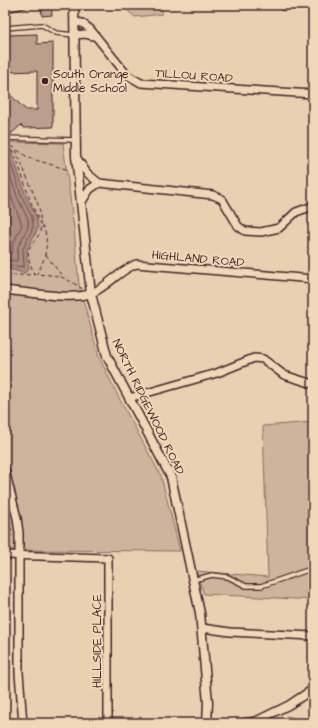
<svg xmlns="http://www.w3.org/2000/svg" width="318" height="728" viewBox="0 0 318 728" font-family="'Architects Daughter',sans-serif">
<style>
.green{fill:#cdb49c;stroke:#8c6a64}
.water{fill:#ac8c7e;stroke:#85605d}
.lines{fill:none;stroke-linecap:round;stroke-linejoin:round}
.shore{stroke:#714b4c;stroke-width:1}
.building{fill:#bb9f8c;stroke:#4a1f2b}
.service-casing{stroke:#4a1f2b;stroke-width:6}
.minor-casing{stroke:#4a1f2b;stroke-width:10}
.tertiary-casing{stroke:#4a1f2b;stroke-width:11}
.path{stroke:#4a1f2b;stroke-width:1;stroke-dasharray:4 3;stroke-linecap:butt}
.service{stroke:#eed8b7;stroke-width:3.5}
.minor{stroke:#eed8b7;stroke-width:7}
.tertiary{stroke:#eed8b7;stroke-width:8}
.poi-dot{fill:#4a1f2b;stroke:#eed8b7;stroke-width:1.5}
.labels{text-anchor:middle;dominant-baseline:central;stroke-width:4;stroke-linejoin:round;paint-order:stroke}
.poi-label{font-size:12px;fill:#4a1f2b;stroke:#eed8b7;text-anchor:start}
.street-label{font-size:12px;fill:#4a1f2b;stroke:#eed8b7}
</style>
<rect width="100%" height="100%" fill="#e7d1b1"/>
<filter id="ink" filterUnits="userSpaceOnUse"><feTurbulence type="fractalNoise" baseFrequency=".025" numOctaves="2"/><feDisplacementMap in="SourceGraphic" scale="8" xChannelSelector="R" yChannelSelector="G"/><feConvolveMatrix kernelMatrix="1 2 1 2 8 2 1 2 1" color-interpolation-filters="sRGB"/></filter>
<g filter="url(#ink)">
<!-- green -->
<g class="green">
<polygon points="121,5 162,5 162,14 135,17"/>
<polygon points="5,142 63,143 74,228 79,285 99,357 119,398 161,476 180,551 5,550 5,268 24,273 27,249 38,228 36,216 26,196 12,153 5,146"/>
<polygon points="313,422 313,600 204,594 196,571 268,577 263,426"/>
<polygon points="287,716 306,721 313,719 313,723 281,723"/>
</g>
<!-- water -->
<polygon class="water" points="5,146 12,153 26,196 36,216 38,228 27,249 27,259 29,268 25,273 5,268"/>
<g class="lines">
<!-- shore -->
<g class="shore">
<polyline points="5,151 8,155 22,197 32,217 33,227 23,249 24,267 5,265"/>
<polyline points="5,161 18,199 28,219 28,227 18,247 17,261 5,260"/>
<polyline points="5,180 22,225 13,244 12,253 5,254"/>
</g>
</g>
<!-- building -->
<g class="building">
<polygon points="41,5 51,5 52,15 42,16"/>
<polygon points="37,34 37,44 53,43 53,127 24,128 21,125 11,134 5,128 5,90 26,110 37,110 37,71 5,72 7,35"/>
</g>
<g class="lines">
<!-- service casing -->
<g class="service-casing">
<g id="service">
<polyline points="10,9 26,5"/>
<polyline points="5,28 42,25 56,33 74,35"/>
<polyline points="5,138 75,140"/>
<polyline points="193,580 212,575 228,577 246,586 261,586 308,570 313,572"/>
</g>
</g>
<!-- minor casing -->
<g class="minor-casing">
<g id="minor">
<polyline points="283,5 283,6"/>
<polyline points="75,22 82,23 90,29 127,75 141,83 313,94"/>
<polyline points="75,35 85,34 94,36"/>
<polyline points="76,157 87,173 99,183 213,195 222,199 238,226 245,231 261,232 279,228 296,212 313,206"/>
<polyline points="81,203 90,189 99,183"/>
<path d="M5,290C25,292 75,301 92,293C108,286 119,271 136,264L313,279"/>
<polyline points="129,398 217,373 254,358 263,359 284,375 313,384"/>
<polyline points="5,470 17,518 19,533 19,673 23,723"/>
<polyline points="5,555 108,558 108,723"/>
<polyline points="202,628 230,632 313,636"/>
<polyline points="243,723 256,721 289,705 313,689"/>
</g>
</g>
<!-- tertiary casing -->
<g class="tertiary-casing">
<polyline id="tertiary" points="74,5 76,156 91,294 107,356 171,477 200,613 208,703 207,723"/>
</g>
<!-- path -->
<g class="path">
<polyline points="5,144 13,147 29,158 69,170"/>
<polyline points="6,145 15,154 30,200 41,225 40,233 28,250 29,260 34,274"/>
<polyline points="16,150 39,207 41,223"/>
<polyline points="46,255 62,276"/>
<path d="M5,275C23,276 43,272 61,277C68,279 76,285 83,289"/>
<path d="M36,275C45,263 51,238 42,226"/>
<polyline points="5,460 8,459"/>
<polyline points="9,514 12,536"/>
</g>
<!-- service -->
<use href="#service" class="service"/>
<!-- minor -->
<use href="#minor" class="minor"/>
<!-- tertiary -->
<use href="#tertiary" class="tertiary"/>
</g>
</g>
<!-- markers -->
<circle class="poi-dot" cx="45" cy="81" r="4"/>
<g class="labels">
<!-- poi labels -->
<g class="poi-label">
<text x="53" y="74">South Orange<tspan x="53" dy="14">Middle School</tspan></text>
</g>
<!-- street labels -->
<g class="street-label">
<text transform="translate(194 76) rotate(4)">TILLOU ROAD</text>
<text transform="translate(198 259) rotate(5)">HIGHLAND ROAD</text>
<text transform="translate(148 407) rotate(64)">NORTH RIDGEWOOD ROAD</text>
<text transform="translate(97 641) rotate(-90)">HILLSIDE PLACE</text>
</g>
</g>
<!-- margin -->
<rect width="318" height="728" fill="none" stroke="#eed8b7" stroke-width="20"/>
<rect x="10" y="10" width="298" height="708" fill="none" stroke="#4a1f2b" stroke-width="1.5" filter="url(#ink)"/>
</svg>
